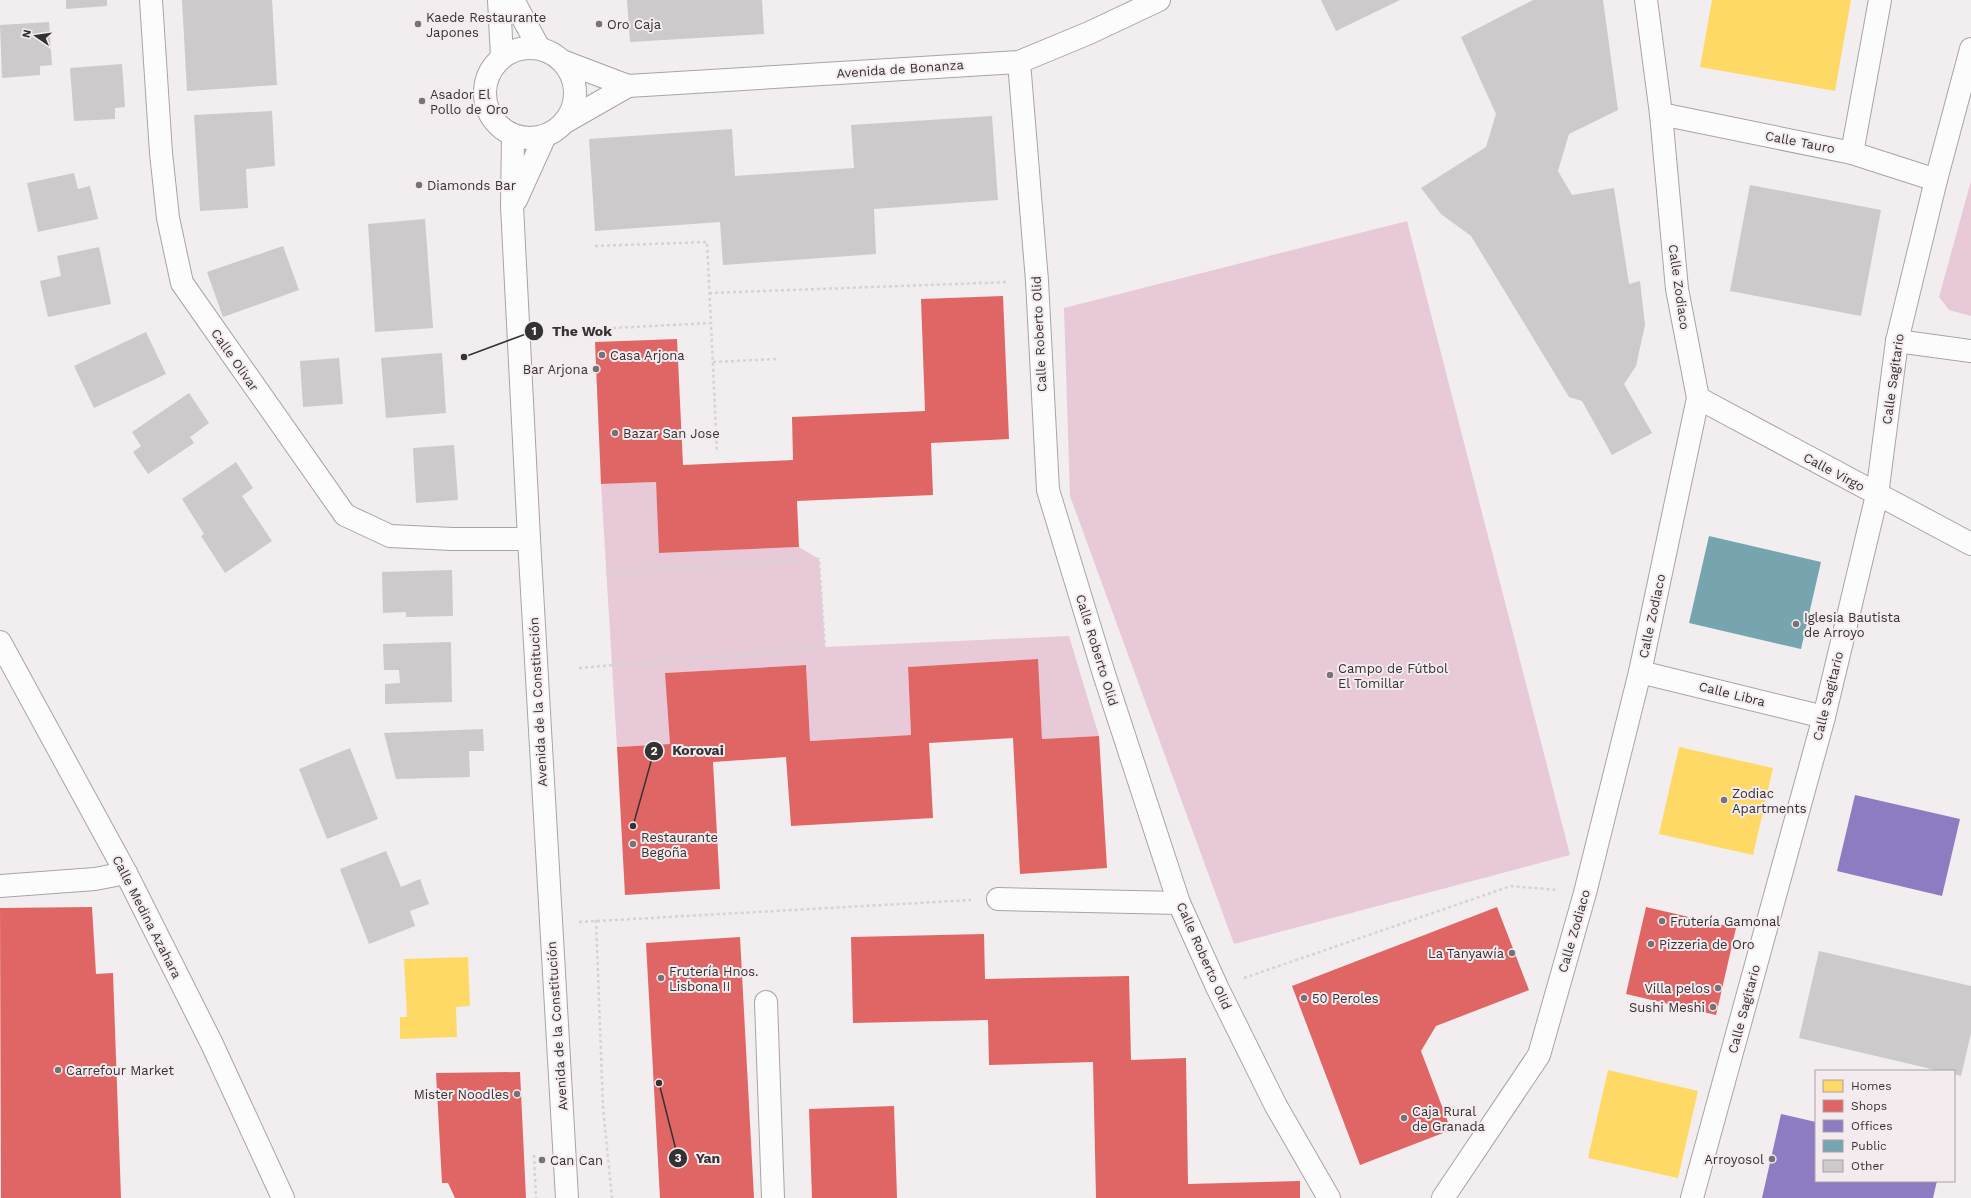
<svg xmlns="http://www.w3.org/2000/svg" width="1971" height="1198" viewBox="0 0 1971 1198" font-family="'Work Sans',sans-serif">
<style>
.green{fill:#e7c9d8}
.homes{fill:#ffd966}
.shops{fill:#e06666}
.offices{fill:#8e7cc3}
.public{fill:#76a5af}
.building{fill:#cccacb}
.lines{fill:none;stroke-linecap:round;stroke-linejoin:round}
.minor-casing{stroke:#a8a4a6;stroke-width:24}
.major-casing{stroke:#a8a4a6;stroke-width:24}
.path{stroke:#d5d4d5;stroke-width:2.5;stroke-dasharray:3 3;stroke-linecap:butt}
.minor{stroke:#fdfcfd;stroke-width:22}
.major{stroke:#fdfcfd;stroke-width:22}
.poi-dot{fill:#777375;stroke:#f4ebef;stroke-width:1.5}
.labels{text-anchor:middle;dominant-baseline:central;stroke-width:4;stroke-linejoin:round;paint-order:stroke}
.poi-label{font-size:13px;fill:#353234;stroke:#f4ebef;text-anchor:start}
.street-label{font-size:13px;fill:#353234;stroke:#f4ebef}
.leader{fill:none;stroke:#353234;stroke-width:1.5}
.callout-dot{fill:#353234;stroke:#f4ebef;stroke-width:1.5}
.mark-label{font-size:12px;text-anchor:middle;font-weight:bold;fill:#fff}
.callout-label{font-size:14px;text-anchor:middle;font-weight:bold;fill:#353234;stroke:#f4ebef;stroke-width:4;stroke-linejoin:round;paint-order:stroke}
</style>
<rect width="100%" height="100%" fill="#f2edef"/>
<!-- green -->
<g class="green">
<polygon points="1971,181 1971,316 1949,310 1939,297"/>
<polygon points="1407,221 1570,855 1234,944 1070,496 1064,308"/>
<polygon points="656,482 660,553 799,547 819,559 825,647 1069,636 1099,736 1042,739 1037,659 908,667 911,735 810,741 806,665 666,673 670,744 617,747 601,484"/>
</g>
<!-- homes -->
<g class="homes">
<polygon points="1712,0 1851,0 1835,91 1700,67"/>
<polygon points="1679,747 1773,768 1753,855 1659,834"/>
<polygon points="468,957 470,1006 456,1007 457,1037 400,1039 400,1017 407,1017 404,959"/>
<polygon points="1608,1070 1698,1091 1678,1178 1588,1158"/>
</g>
<!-- shops -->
<g class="shops">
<polygon points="1003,296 1009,439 931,443 933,495 797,501 799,547 659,553 656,482 601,484 595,342 677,339 683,465 793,460 792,417 925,411 921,299"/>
<polygon points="1038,659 1042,739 1099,736 1107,868 1020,874 1013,738 929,743 933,818 791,826 786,757 713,762 720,889 625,895 617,747 670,744 665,673 806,665 810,741 911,735 908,667"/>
<polygon points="92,907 96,974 113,973 121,1198 1,1198 0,908"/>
<polygon points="1497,907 1529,990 1436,1026 1421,1051 1451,1130 1360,1165 1292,986"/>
<polygon points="1646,907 1736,928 1716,1015 1626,994"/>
<polygon points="984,934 985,979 1129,976 1131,1060 1186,1058 1188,1184 1300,1181 1300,1198 1096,1198 1093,1062 989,1065 988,1020 853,1023 851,937"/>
<polygon points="740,937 754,1198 660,1198 646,943"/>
<polygon points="520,1072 526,1198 455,1198 448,1183 442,1183 436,1073"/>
<polygon points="894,1106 897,1198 812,1198 809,1109"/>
</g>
<!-- offices -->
<g class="offices">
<polygon points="1855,795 1960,819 1942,896 1837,871"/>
<polygon points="1781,1114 1816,1122 1816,1181 1937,1181 1933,1198 1762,1198"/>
</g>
<!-- public -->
<polygon class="public" points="1709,536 1821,562 1801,649 1689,623"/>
<!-- building -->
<g class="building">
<polygon points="66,0 107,0 107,6 66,9"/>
<polygon points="182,0 272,0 277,85 187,91"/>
<polygon points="627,0 762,0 764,34 630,42"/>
<polygon points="1321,0 1400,0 1336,31"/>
<polygon points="1533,0 1603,0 1618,110 1569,134 1558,171 1572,195 1614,188 1629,284 1640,281 1645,325 1636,366 1624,384 1652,433 1612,455 1582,401 1569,397 1471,236 1441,214 1421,188 1486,147 1496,114 1461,37"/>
<polygon points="49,22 52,65 40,66 40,75 2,78 0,25"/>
<polygon points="122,64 125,107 115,108 115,119 74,121 70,68"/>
<polygon points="272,111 275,166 246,169 248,208 200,211 194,115"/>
<polygon points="992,116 998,200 874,209 876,254 723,265 720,222 595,231 589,139 732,129 735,176 854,168 851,125"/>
<polygon points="74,173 78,189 90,186 98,219 38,232 27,183"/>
<polygon points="1750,185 1881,210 1861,316 1730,291"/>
<polygon points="425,219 433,328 375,332 368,224"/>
<polygon points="283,246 299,290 223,317 207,272"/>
<polygon points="99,247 111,304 48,317 40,281 61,276 57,256"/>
<polygon points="146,332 166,374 94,408 74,366"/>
<polygon points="442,353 446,413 386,418 381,358"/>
<polygon points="339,358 343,404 303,407 300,361"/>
<polygon points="189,393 209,423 190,437 194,443 148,474 133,452 141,446 132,432"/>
<polygon points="454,445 458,500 416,503 413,448"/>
<polygon points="236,462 253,488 242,496 272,541 225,573 201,536 204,534 182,499"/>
<polygon points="452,570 453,616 406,617 406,612 383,613 382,572"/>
<polygon points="451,642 452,702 385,704 385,684 400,683 399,670 384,670 383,644"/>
<polygon points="483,729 484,751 469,751 470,777 396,779 384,733"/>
<polygon points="350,748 378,819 327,839 299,769"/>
<polygon points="386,851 401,887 420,879 429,904 410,911 415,926 369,944 340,869"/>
<polygon points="1819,951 1971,986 1971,1033 1961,1076 1954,1074 1954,1071 1940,1071 1799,1038"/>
</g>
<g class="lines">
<!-- minor casing -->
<g class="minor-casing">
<g id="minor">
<polyline points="151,0 161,153 168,218 182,283 345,515 390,536 452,539 529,539"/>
<polyline points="562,61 628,86 1019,62 1089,33 1159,0"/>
<polyline points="1019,62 1037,281 1048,490 1104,674 1179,903 1217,987 1276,1106 1329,1198"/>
<polyline points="1661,114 1852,153 1936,180"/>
<polyline points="565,122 628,86"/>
<polyline points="1852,153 1880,0"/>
<polyline points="1897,341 1971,351"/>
<polyline points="1698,398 1971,544"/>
<polyline points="0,642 126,873 212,1044 283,1198"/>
<polyline points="1640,672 1824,717"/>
<polyline points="0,886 95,879 126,873"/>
<polyline points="998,899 1179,903"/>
<polyline points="766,1002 773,1198"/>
<polyline points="1443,1198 1539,1055 1585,893 1640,672 1698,398 1677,289 1661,114 1646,0"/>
<polyline points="1692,1198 1824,717 1877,495 1897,341 1936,180 1971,49"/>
</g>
</g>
<!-- major casing -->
<g class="major-casing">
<g id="major">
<polyline points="499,0 502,57"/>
<polyline points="513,0 539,48"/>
<circle cx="530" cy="93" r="45"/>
<polyline points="513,135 512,206 529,539 567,1198"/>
<polyline points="516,200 545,136"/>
</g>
</g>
<!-- path -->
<g class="path">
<polyline points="595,246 707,242 711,323"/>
<polyline points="709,293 1009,282"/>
<polyline points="595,329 711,323 717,453"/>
<polyline points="713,362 777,359"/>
<polyline points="579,668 825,648 819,559 606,573"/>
<polyline points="596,920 603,1107 612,1198"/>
<polyline points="579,922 971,900"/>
<polyline points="1244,978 1511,886 1557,890"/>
<polyline points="534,1155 536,1198"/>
</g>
<!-- minor -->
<use href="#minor" class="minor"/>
<!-- major -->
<use href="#major" class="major"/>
</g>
<!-- markers -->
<g class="poi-dot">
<circle cx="418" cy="24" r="4"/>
<circle cx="599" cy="24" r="4"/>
<circle cx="422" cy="101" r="4"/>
<circle cx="419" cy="185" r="4"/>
<circle cx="602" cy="355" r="4"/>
<circle cx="596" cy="369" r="4"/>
<circle cx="615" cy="433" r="4"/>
<circle cx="1796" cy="624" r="4"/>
<circle cx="1330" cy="675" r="4"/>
<circle cx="1724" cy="800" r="4"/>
<circle cx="633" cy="844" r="4"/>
<circle cx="1662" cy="921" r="4"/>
<circle cx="1651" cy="944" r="4"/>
<circle cx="1512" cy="953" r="4"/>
<circle cx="661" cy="978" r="4"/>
<circle cx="1718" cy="988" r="4"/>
<circle cx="1304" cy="998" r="4"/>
<circle cx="1713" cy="1007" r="4"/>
<circle cx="58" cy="1070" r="4"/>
<circle cx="517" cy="1094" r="4"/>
<circle cx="1404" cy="1118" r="4"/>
<circle cx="1772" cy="1159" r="4"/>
<circle cx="542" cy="1160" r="4"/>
</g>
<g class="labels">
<!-- poi labels -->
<g class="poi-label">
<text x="426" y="17">Kaede Restaurante<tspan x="426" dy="15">Japones</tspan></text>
<text x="607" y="24">Oro Caja</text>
<text x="430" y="94">Asador El<tspan x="430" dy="15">Pollo de Oro</tspan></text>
<text x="427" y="185">Diamonds Bar</text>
<text x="610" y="355">Casa Arjona</text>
<text x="588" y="369" text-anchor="end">Bar Arjona</text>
<text x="623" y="433">Bazar San Jose</text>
<text x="1804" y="617">Iglesia Bautista<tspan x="1804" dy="15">de Arroyo</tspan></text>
<text x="1338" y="668">Campo de Fútbol<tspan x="1338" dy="15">El Tomillar</tspan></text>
<text x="1732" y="793">Zodiac<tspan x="1732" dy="15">Apartments</tspan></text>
<text x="641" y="837">Restaurante<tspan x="641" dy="15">Begoña</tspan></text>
<text x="1670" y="921">Frutería Gamonal</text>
<text x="1659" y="944">Pizzeria de Oro</text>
<text x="1504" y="953" text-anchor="end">La Tanyawía</text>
<text x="669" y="971">Frutería Hnos.<tspan x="669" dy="15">Lisbona II</tspan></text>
<text x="1710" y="988" text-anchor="end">Villa pelos</text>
<text x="1312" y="998">50 Peroles</text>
<text x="1705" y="1007" text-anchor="end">Sushi Meshi</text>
<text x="66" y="1070">Carrefour Market</text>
<text x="509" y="1094" text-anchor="end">Mister Noodles</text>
<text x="1412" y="1111">Caja Rural<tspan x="1412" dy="15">de Granada</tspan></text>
<text x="1764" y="1159" text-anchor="end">Arroyosol</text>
<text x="550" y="1160">Can Can</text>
</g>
<!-- street labels -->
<g class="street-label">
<text transform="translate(900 69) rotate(-4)">Avenida de Bonanza</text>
<text transform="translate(1800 142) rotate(11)">Calle Tauro</text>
<text transform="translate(1679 287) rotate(82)">Calle Zodiaco</text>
<text transform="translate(1039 334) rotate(-93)">Calle Roberto Olid</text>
<text transform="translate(235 360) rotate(55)">Calle Olivar</text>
<text transform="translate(1893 379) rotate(-82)">Calle Sagitario</text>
<text transform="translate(1834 472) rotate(28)">Calle Virgo</text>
<text transform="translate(1652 616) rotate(-78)">Calle Zodiaco</text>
<text transform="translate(1097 650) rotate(73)">Calle Roberto Olid</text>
<text transform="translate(1732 694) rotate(14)">Calle Libra</text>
<text transform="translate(1828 696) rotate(-76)">Calle Sagitario</text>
<text transform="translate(538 702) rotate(-93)">Avenida de la Constitución</text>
<text transform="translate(147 917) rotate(63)">Calle Medina Azahara</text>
<text transform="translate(1574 931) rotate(-74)">Calle Zodiaco</text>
<text transform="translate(1204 956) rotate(66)">Calle Roberto Olid</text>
<text transform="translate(1744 1009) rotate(-75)">Calle Sagitario</text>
<text transform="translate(557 1026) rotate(-94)">Avenida de la Constitución</text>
</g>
</g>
<!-- callouts -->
<path class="leader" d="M464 357L534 331M633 826L654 751M659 1083L678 1158"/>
<g class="callout-dot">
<circle cx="464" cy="357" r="4"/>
<circle cx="633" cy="826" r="4"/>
<circle cx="659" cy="1083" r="4"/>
<circle cx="534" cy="331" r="10"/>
<circle cx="654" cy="751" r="10"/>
<circle cx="678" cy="1158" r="10"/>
</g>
<g class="mark-label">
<text x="534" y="335">1</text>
<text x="654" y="755">2</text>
<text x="678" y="1162">3</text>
</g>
<g class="callout-label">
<text x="582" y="336">The Wok</text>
<text x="698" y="755">Korovai</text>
<text x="708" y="1163">Yan</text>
</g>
<!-- legend -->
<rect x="1815" y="1070" width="140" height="112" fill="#f4ebef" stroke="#a8a1a4"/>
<rect x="1823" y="1080" width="20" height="12" fill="#ffd966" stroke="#a8a1a4"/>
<text x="1851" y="1090" font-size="12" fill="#353234">Homes</text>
<rect x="1823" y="1100" width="20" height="12" fill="#e06666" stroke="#a8a1a4"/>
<text x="1851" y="1110" font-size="12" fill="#353234">Shops</text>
<rect x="1823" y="1120" width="20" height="12" fill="#8e7cc3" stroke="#a8a1a4"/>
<text x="1851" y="1130" font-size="12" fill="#353234">Offices</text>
<rect x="1823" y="1140" width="20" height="12" fill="#76a5af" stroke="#a8a1a4"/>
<text x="1851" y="1150" font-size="12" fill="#353234">Public</text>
<rect x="1823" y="1160" width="20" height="12" fill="#cccacb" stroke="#a8a1a4"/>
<text x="1851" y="1170" font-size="12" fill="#353234">Other</text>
<!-- north arrow -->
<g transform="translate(36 36) rotate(283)" stroke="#f4ebef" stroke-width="3" paint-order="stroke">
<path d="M0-3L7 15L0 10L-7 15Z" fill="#353234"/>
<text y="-6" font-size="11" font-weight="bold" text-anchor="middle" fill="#353234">N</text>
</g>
</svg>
